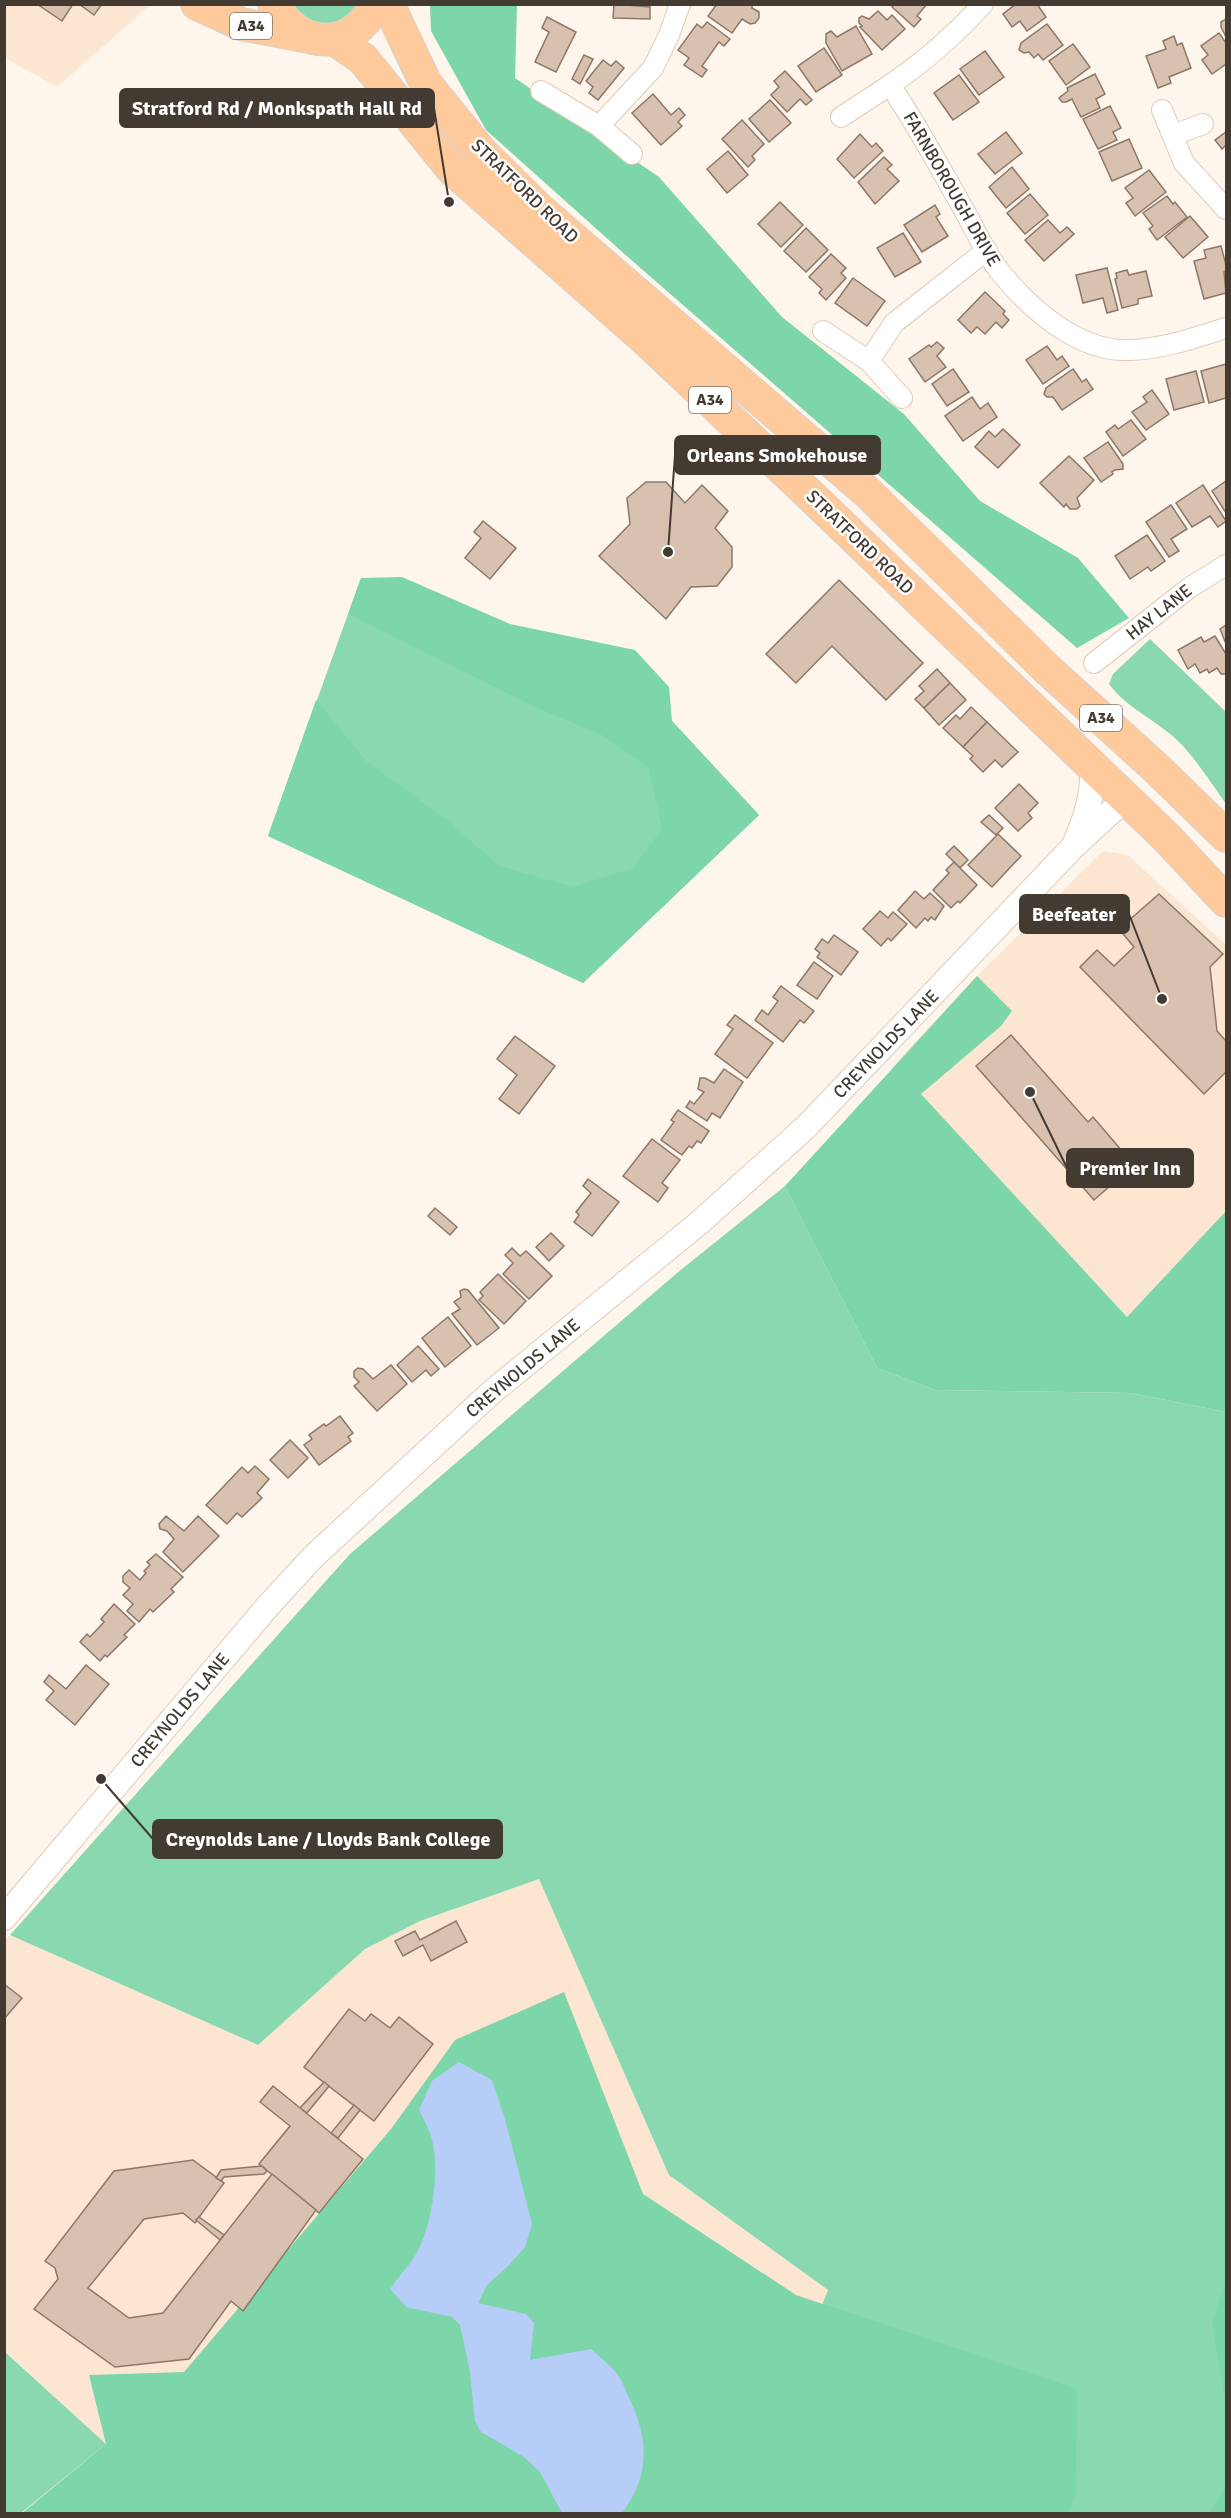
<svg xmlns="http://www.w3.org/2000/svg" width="1231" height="2518" viewBox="0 0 1231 2518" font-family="Signika,sans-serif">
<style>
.built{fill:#fce5d1}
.green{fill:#89d8af}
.forest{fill:#7cd6a9}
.water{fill:#b6cdf8}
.building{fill:#d9c1af;stroke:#8d7767;stroke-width:1.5}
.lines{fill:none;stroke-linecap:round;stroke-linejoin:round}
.minor-casing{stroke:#e1cbb7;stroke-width:22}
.tertiary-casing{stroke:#e1cbb7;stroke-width:26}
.trunk-casing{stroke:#d6d4d2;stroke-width:34}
.minor{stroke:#fff;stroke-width:20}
.tertiary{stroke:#fff;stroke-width:24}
.trunk{stroke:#feca9b;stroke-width:32}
.labels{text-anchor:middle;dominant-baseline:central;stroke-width:5;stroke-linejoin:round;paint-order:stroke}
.shield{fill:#fff;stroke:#7b7570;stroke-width:1.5}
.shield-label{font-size:16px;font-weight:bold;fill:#433a32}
.street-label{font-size:18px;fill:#433a32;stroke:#fff}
.leader{fill:none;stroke:#433a32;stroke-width:2}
.callout-dot{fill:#433a32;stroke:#fff;stroke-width:2}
.callout{fill:#433a32;stroke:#433a32;stroke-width:2}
.callout-label{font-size:20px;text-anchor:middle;font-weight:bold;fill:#fff}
</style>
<rect width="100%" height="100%" fill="#fef5ed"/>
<!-- built -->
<g class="built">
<polygon points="5,5 150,5 57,87 5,58"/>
<polygon points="1103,851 1128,855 1226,945 1226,1211 1127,1317 921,1094 892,1067 977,976"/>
<polygon points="539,1879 669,2175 828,2290 738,2513 106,2444 5,2351 4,1941 10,1935 258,2045 365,1949 420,1921"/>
</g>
<!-- green -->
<g class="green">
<path d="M290,5H360C356,10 351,14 345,18C321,35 308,21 290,5Z"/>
<polygon points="361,578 672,721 759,815 583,983 268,836"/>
<path d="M1150,639L1226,712V804C1212,784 1198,762 1181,744C1159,721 1127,709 1109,684L1113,674Z"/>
<polygon points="785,1186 877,1368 935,1390 1131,1393 1226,1412 1226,2513 738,2513 828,2290 669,2175 539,1879 420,1921 365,1949 258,2045 10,1935 350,1554 677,1273"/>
<polygon points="4,2351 106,2444 21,2513 5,2513"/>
</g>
<!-- forest -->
<g class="forest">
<polygon points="430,5 517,5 515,78 659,177 782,317 904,414 980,501 1078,558 1129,618 1077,648 629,258 486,130 431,31"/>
<polygon points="402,577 510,624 635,650 669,687 672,721 759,815 583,983 268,836 316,700 366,761 448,821 499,866 573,887 633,868 662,829 649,768 602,735 542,710 348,614 361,578"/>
<polygon points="977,976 1012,1011 1001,1026 921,1094 1127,1317 1226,1211 1226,1412 1131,1393 935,1390 877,1368 785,1186"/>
<polygon points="564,1992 643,2194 796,2295 1077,2389 1076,2494 1067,2513 21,2514 106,2444 89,2375 184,2372 391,2129 455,2040"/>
<polygon points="1226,2278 1226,2405 1212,2322"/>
<polygon points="1226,2484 1226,2513 1210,2513"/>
</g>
<!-- water -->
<path class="water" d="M459,2062L492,2080L505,2119L532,2224L525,2247L508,2266L487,2285L478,2303L526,2314L534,2323L530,2360L591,2349C599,2357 611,2365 618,2375C623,2382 626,2392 630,2400C649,2441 650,2476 622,2513H562L540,2472L524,2457L481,2432L475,2421L470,2372L460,2325L452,2317L406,2307L390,2289C397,2278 406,2269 413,2259C432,2231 441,2168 431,2136C428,2127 423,2118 419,2110L432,2081Z"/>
<!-- building -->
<g class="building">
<polygon points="37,4 73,4 62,21"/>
<polygon points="79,4 102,4 94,15"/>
<polygon points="614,4 650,7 650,19 613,18"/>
<polygon points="717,4 752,4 752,8 759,12 759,18 755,23 750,24 742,19 732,33 708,16"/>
<polygon points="894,4 927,4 917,16 921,19 914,27 892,7"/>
<polygon points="1016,4 1037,4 1046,17 1027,31 1020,21 1012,27 1003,14"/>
<polygon points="878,11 887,20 892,15 905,29 882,50 860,27 862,26 859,23 859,18 862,16 869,19"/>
<polygon points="547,17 576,32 556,72 535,62 549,32 542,28"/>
<polygon points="1226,19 1226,37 1221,27 1221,22"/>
<polygon points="707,22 730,39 724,46 719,42 702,66 707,70 702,77 684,65 689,58 678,50 697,24 702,28"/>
<polygon points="1047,24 1063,45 1043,60 1038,54 1034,58 1029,52 1024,53 1019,50 1021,43"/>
<polygon points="856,26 872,54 842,71 826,43 826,34 831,31 837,37"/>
<polygon points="1219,33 1226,43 1226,64 1212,74 1202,60 1208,55 1201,46"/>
<polygon points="1174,36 1177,45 1182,43 1191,68 1169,77 1171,83 1158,88 1146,56 1166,49 1163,41"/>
<polygon points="1073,44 1090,67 1066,85 1049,61"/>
<polygon points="824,48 842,75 816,92 798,66"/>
<polygon points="985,51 1004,77 979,95 960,69"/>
<polygon points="584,55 593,59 580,84 572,79"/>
<polygon points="603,60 611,66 616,61 624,68 598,100 589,93 593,87 586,81"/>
<polygon points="785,71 812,100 806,105 800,99 787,112 771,95 779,87 774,81"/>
<polygon points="1095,74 1105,94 1096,99 1100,108 1081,117 1072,99 1066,102 1062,102 1059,98 1068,91 1067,88"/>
<polygon points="959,75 979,102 953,120 934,93"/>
<polygon points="653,94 671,115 679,108 685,115 678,122 682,126 661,145 632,113"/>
<polygon points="770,100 791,123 769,142 749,119"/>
<polygon points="1110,106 1121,128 1113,132 1117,140 1098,149 1083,119"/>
<polygon points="742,120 764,144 752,156 755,160 748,167 722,139"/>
<polygon points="1006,132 1022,153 995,174 978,154"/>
<polygon points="1226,132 1226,148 1225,146 1222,149 1215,140"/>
<polygon points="860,134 872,147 876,143 883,151 854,178 837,159"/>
<polygon points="1129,139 1142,168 1112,181 1099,152"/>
<polygon points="728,151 748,175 727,193 707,169"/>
<polygon points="884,157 892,165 887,169 899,181 875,204 858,182"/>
<polygon points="1012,167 1029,189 1006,208 989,187"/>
<polygon points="1149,170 1166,192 1135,216 1126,203 1133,198 1125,188"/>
<polygon points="1030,194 1048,215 1025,234 1007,213"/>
<polygon points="1167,196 1173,204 1175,202 1187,217 1157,240 1149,229 1153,226 1143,213"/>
<polygon points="780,202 803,225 781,247 758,224"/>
<polygon points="935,205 940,214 936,217 948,236 922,252 904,225"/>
<polygon points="1190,216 1208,237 1183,258 1165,237"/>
<polygon points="1048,220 1060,233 1067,227 1074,234 1044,261 1025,240"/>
<polygon points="806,228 828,250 806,272 784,251"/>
<polygon points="903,233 921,262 895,277 877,248"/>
<polygon points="1221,246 1226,265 1226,271 1224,272 1226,293 1204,299 1194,261 1206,258 1204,250"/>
<polygon points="831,254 846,268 841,273 846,278 826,300 819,293 822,289 809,277"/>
<polygon points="1107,268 1118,310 1107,313 1103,298 1083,303 1076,275"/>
<polygon points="1127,270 1129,275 1146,271 1152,296 1138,299 1138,304 1122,308 1115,279 1117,278 1116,273"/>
<polygon points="853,278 885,301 867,326 835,303"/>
<polygon points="985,292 1005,311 1003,314 1009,320 1002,328 996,322 985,334 977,327 971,333 958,320"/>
<polygon points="937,342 944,348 937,356 946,367 925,382 909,359 929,345 931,347"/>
<polygon points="1047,346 1057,360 1062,356 1069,366 1043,384 1026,360"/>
<polygon points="1226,364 1226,398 1209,403 1201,371"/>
<polygon points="953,369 969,392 947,406 932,384"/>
<polygon points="1073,369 1082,382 1086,379 1093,389 1062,410 1053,397 1047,397 1044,394 1046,388"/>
<polygon points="1196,371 1204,402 1174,410 1166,379"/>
<polygon points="1152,390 1169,414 1146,430 1132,412 1147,402 1143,397"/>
<polygon points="972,397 980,409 988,403 997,417 963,441 945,416"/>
<polygon points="1131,420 1146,439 1123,456 1106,432 1115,425 1118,429"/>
<polygon points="1003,429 1020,445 998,468 975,447 989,431 995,437"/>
<polygon points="1108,442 1123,464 1123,469 1115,470 1112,472 1113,474 1101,482 1084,458"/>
<polygon points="1069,456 1094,480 1077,498 1080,506 1077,509 1070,509 1066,504 1064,507 1040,483"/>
<polygon points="1226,481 1226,513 1212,491"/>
<polygon points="646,482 666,482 685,503 702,485 728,511 715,528 732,547 732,567 717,586 691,587 666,619 599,556 630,524 627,498"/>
<polygon points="1203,485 1226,521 1218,527 1210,516 1192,527 1176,503"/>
<polygon points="1171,505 1187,529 1171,539 1179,551 1169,557 1146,522"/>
<polygon points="483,521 516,548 490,579 465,558 481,538 474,532"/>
<polygon points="1147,535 1165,561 1151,571 1148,567 1130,579 1115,556"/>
<polygon points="839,580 923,663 886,700 832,646 796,683 766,654"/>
<polygon points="1226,625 1226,644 1220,629"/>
<polygon points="1215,636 1226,654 1226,674 1221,674 1217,668 1209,673 1207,669 1200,673 1195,664 1188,669 1178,650 1201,637 1204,642"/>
<polygon points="937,669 950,683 924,708 915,699 924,691 919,686"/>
<polygon points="950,683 966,700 939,725 924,708"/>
<polygon points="971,707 987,722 963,747 943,728 956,715 960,719"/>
<polygon points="987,722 1018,752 1002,767 995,760 983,772 970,759 973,756 963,747"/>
<polygon points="1019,784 1038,803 1028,813 1032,818 1018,831 995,808"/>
<polygon points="989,815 1003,828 996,835 981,822"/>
<polygon points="998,834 1021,856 992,887 968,865"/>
<polygon points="954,846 968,860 960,868 946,854"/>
<polygon points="954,862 977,885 960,903 958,901 951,908 933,890 949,873 946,870"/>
<polygon points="915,891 924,899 930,893 944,906 935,920 931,917 928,921 925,918 916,928 898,910"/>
<polygon points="1159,894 1223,954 1210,967 1217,1031 1226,1041 1226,1072 1204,1094 1080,967 1097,950 1114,966 1134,947 1119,929"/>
<polygon points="880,911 888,918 893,912 907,924 891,941 888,938 881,946 863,929"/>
<polygon points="834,935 858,952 841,975 817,957 820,953 815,949 822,939 828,943"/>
<polygon points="814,962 833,976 817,999 797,985"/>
<polygon points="781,986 814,1011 804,1023 800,1020 783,1042 755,1020 762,1010 768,1015 778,1001 773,997"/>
<polygon points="735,1015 773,1043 747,1078 715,1054 733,1029 727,1025"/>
<polygon points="1011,1035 1088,1122 1093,1117 1134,1165 1094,1200 976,1066"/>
<polygon points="515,1036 555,1066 519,1114 499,1099 517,1075 497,1059"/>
<polygon points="724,1069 743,1082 720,1118 712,1113 707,1121 686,1107 690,1101 694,1104 704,1092 698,1089 700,1078 705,1078 714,1083"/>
<polygon points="678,1110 709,1131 701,1143 697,1141 692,1148 689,1146 682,1155 661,1140 674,1122 671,1120"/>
<polygon points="652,1139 680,1160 662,1183 668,1188 658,1202 623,1176"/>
<polygon points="588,1179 619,1202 592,1236 574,1222 579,1215 576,1212 591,1193 583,1186"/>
<polygon points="435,1208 457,1227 450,1235 428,1216"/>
<polygon points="551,1233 564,1246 549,1261 536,1247"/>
<polygon points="512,1248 520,1256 526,1251 552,1276 529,1299 503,1274 513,1263 505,1255"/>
<polygon points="498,1274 526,1301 504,1324 479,1300 483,1296 480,1292"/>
<polygon points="464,1289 468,1290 499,1328 477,1345 452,1314 460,1309 454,1302 461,1297 460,1291"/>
<polygon points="448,1317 471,1346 445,1367 422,1338"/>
<polygon points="418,1346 439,1369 431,1376 426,1370 412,1382 397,1365"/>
<polygon points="391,1365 407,1384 377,1411 354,1386 359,1382 354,1377 354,1371 358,1368 363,1369 373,1379"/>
<polygon points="340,1416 353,1433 348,1437 351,1441 319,1465 304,1445 312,1439 309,1435 324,1424 326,1426"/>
<polygon points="290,1440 308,1458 288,1478 270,1460"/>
<polygon points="255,1466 269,1479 257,1493 262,1498 242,1517 237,1513 227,1524 206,1505 242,1467 248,1473"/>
<polygon points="166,1516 184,1531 198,1516 219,1536 183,1572 163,1552 174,1539 167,1531 160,1529 159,1524"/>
<polygon points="156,1554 183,1577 171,1589 174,1592 153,1612 150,1609 139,1622 127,1611 133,1604 123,1595 130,1588 123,1582 123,1576 129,1570 140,1580 146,1573 144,1571 150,1565 147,1562"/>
<polygon points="114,1604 135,1624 124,1635 127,1637 107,1657 105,1655 100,1661 80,1642 87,1634 90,1637 104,1622 101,1619"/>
<polygon points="86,1665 109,1684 75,1725 46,1700 54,1691 44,1682 49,1675 66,1689"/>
<polygon points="456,1921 467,1942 431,1961 423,1945 403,1956 395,1941 415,1931 420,1940"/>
<polygon points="4,1984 22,1998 4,2019"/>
<polygon points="349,2009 365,2021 371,2014 390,2028 399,2017 433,2044 374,2121 304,2067"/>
<polygon points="324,2082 329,2086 307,2113 300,2108"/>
<polygon points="273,2086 363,2159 319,2213 259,2164 290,2126 260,2102"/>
<polygon points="354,2105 360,2110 338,2138 331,2133"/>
<polygon points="193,2160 224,2183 195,2223 183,2213 144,2219 88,2288 129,2318 163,2313 272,2174 316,2210 243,2311 231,2301 189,2359 115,2367 34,2309 58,2279 55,2268 45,2261 114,2171"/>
<polygon points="262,2166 267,2171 264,2174 224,2177 221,2181 216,2178 221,2170"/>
<polygon points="199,2217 224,2235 220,2240 196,2220"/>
</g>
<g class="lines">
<!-- minor casing -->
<g class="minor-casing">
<g id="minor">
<path d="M983,4C955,35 924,62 890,85C917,125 940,168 964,210C976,231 986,255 1001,273C1031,310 1079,352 1129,350C1163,349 1194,338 1226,328"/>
<polyline points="541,91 599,126"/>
<polyline points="1162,110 1184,163 1226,209"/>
<polyline points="841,117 890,85"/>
<polyline points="1173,135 1203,124"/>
<polyline points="632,154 599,126 653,68 669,35 680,4"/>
<polyline points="823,331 869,361 894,323 987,250"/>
<polyline points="869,361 902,398"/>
<polyline points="1094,663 1189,588 1226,565"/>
</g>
</g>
<!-- tertiary casing -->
<g class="tertiary-casing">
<g id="tertiary">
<path d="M1075,843C1086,817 1093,796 1092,768"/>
<polyline points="4,1918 268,1606 313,1557 493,1391 699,1223 806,1127 1073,847 1125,799"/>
</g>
</g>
<!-- trunk casing -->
<g class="trunk-casing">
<g id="trunk">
<polyline points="197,4 241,24 304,36"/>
<path d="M274,4C298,51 353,52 376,4"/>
<polyline points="388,4 426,84 482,153 541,211 866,491 1047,669 1155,767 1226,836"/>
<polyline points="334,39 363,59 452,169 645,339 808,493 1166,837 1226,901"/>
</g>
</g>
<!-- minor -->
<use href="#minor" class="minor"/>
<!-- tertiary -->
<use href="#tertiary" class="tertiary"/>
<!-- trunk -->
<use href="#trunk" class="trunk"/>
</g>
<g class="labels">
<!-- shield labels -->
<g class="shield">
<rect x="230" y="13" width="42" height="26" rx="4.5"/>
<rect x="689" y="387" width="42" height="26" rx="4.5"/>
<rect x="1080" y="705" width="42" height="26" rx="4.5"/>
</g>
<g class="shield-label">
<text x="251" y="26">A34</text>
<text x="710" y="400">A34</text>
<text x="1101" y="718">A34</text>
</g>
<!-- street labels -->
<g class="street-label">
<text transform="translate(952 189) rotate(60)">FARNBOROUGH DRIVE</text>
<text transform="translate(525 191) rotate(44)">STRATFORD ROAD</text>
<text transform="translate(860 542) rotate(44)">STRATFORD ROAD</text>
<text transform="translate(1159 612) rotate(-38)">HAY LANE</text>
<text transform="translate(886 1044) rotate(-46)">CREYNOLDS LANE</text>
<text transform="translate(523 1368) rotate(-40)">CREYNOLDS LANE</text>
<text transform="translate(180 1710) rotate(-50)">CREYNOLDS LANE</text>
</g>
</g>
<!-- callouts -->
<path class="leader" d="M449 202L434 108M668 552L675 455M1162 999L1129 914M1030 1092L1067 1168M101 1779L153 1839"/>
<g class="callout-dot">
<circle cx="449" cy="202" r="6"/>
<circle cx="668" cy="552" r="6"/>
<circle cx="1162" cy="999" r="6"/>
<circle cx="1030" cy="1092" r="6"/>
<circle cx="101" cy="1779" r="6"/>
</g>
<g class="callout">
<rect x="120" y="89" width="314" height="38" rx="6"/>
<rect x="675" y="436" width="205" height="38" rx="6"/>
<rect x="1020" y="895" width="109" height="38" rx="6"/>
<rect x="1067" y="1149" width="126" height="38" rx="6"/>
<rect x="153" y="1820" width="349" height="38" rx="6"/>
</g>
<g class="callout-label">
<text x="277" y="115">Stratford Rd / Monkspath Hall Rd</text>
<text x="777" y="462">Orleans Smokehouse</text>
<text x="1074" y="921">Beefeater</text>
<text x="1130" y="1175">Premier Inn</text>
<text x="328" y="1846">Creynolds Lane / Lloyds Bank College</text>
</g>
<!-- border -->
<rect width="1231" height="2518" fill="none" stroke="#433a32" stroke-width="12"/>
</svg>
